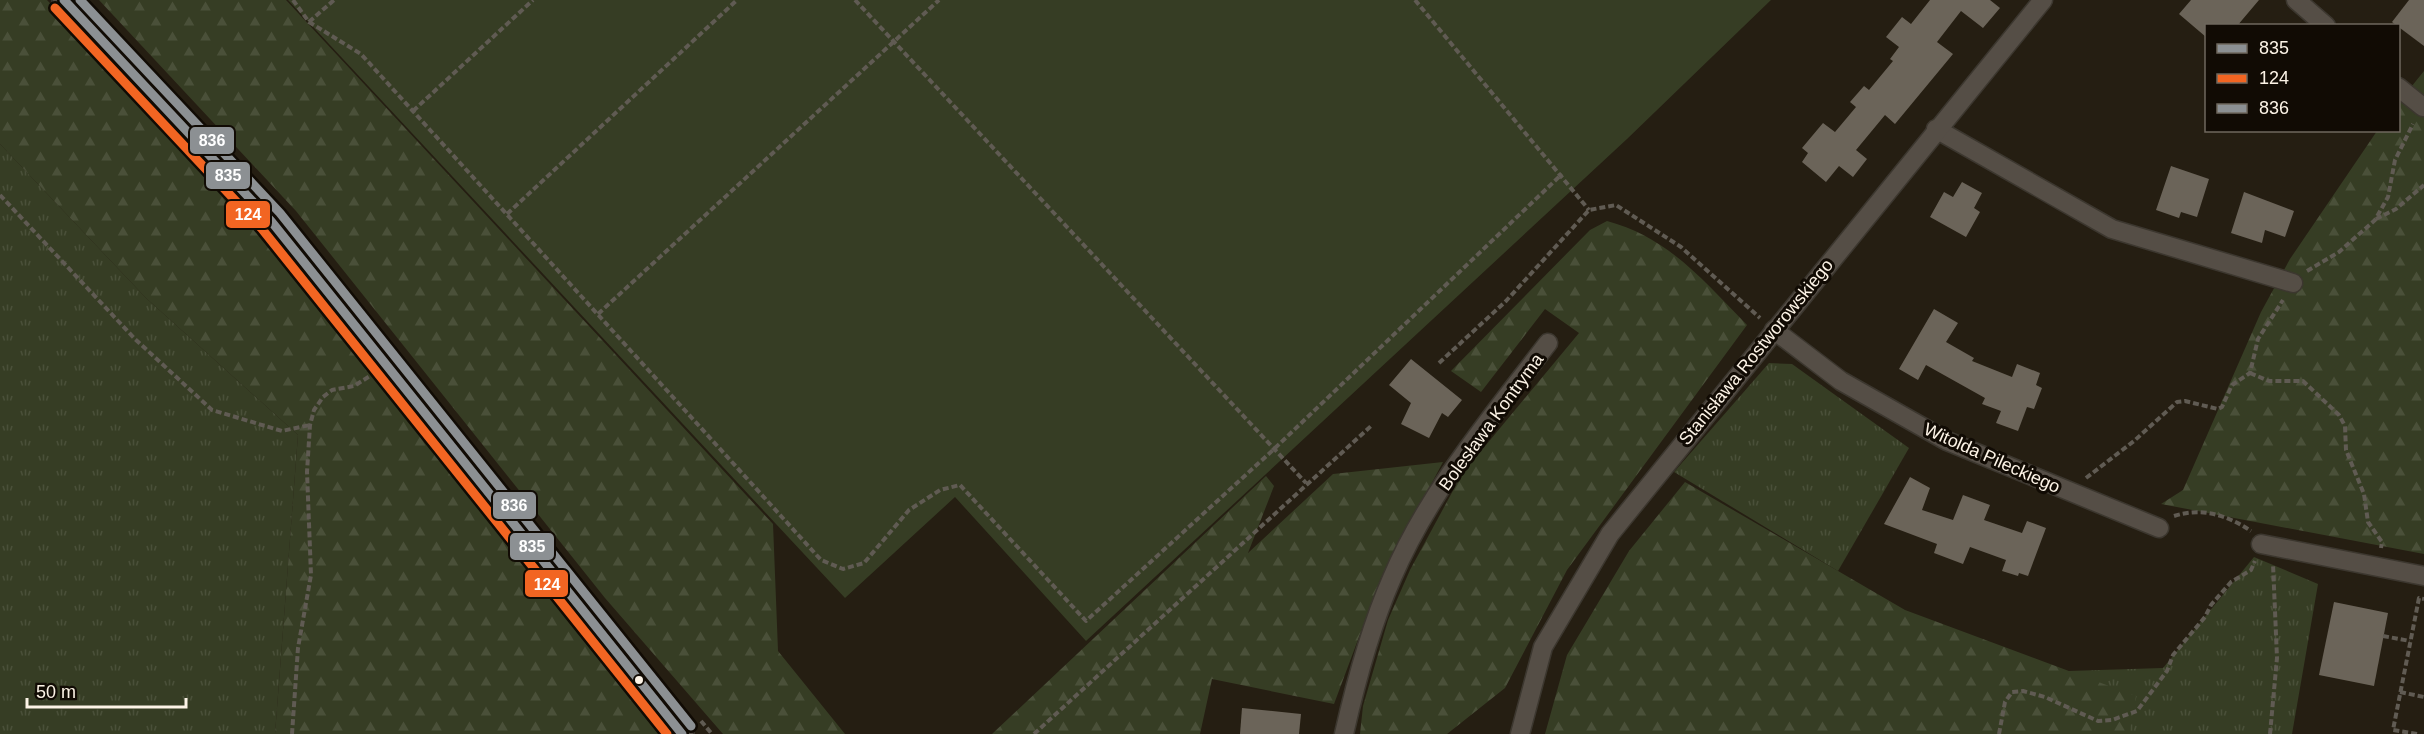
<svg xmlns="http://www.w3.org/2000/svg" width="2424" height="734" viewBox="0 0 2424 734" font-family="Arial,sans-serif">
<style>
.grass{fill:url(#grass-tufts)}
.forest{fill:url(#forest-firs)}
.green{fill:#363d24}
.building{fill:#6b6459}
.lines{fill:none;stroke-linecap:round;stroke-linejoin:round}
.minor-casing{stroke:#3c372f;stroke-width:21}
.tertiary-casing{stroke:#3c372f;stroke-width:26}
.path{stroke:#605b53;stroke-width:4;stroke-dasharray:6 3;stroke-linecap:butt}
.minor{stroke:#554e46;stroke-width:18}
.tertiary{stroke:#554e46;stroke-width:22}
.bus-1-casing{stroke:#110b04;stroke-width:14}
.bus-2-casing{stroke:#110b04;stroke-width:14}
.bus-3-casing{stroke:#110b04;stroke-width:14}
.bus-1{stroke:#8c9093;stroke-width:9}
.bus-2{stroke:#f26522;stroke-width:9}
.bus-3{stroke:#8c9093;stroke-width:9}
.bus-dot{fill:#fcf3e6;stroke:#110b04;stroke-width:2}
.labels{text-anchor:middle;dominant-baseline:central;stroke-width:6;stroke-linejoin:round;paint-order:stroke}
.street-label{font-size:18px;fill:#fcf3e6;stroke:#110b04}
.line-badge{stroke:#110b04;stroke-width:2}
.badge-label{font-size:16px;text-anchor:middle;font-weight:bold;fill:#fff}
</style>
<defs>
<pattern id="grass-tufts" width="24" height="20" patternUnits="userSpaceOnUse" patternTransform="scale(1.5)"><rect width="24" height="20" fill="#363d24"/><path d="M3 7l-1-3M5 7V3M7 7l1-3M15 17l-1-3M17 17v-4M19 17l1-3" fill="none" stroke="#4a5039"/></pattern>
<pattern id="forest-firs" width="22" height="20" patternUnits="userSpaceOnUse" patternTransform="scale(1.5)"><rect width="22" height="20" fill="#363d24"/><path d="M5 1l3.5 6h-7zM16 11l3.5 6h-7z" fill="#4a5039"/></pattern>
</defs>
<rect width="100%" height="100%" fill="#251e12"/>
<!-- grass -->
<g class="grass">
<polygon points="0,144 146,298 298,435 275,734 0,734"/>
<polygon points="1769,363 1792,364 1909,448 1838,571 1674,472"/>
<polygon points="2254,557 2318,584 2292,734 2101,734 2068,671 2163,668"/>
</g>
<!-- forest -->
<g class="forest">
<polygon points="0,0 47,0 233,199 307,283 666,734 275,734 298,435 146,298 0,144"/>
<polygon points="99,0 286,0 773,524 778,651 845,734 723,734 605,598 296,211"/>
<polygon points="2424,71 2424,554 2161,504 2183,490 2261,312 2290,259 2377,131 2398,130 2399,102"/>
<path d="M1607,221C1668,237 1705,282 1747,325L1567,570L1505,688L1447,734H1360L1363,706L1388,620L1410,570L1462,474L1579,333L1545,309L1481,392L1451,371L1590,230Z"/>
<polygon points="1443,462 1381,578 1334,704 1212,679 1200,734 992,734 1266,476 1274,486 1248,553 1333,474"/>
<polygon points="1685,482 1905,610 2136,696 2129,734 1545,734 1567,655 1629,551"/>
</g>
<!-- green -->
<polygon class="green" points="288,0 1771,0 1627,139 1086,641 955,497 845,598"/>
<!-- building -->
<g class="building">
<polygon points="1930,0 1990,0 2000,8 1983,28 1961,11 1937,42 1953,54 1895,124 1885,115 1856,150 1867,159 1853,177 1839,166 1826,182 1802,162 1808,153 1802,148 1823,123 1835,132 1856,107 1850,102 1864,86 1869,90 1893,61 1890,59 1899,47 1886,37 1902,17 1911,24"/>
<polygon points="2191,0 2259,0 2237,26 2206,26 2206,37 2179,14"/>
<polygon points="2409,0 2424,0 2424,46 2392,22"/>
<polygon points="2171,166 2209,179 2197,217 2181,212 2179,218 2156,210"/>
<polygon points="1962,182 1982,193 1974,208 1980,212 1966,237 1930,217 1944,192 1953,197"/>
<polygon points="2244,192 2294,211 2285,237 2265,230 2262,243 2231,233"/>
<polygon points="1934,309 1958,323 1946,342 1974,358 1972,361 2012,377 2017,364 2040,373 2036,385 2042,388 2034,409 2027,407 2018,431 1996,423 2001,411 1982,404 1985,398 1926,365 1918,380 1899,369"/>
<polygon points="1411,359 1462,400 1448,417 1442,413 1429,438 1401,424 1411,403 1389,385"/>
<polygon points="1910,477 1930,488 1922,510 1953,520 1963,495 1990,505 1984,520 2022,533 2027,521 2046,528 2028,576 2019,573 2018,576 2002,571 2006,560 1970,547 1963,564 1934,553 1937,544 1884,524"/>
<polygon points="2334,602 2388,613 2374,686 2319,675"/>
<polygon points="1242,708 1301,714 1299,734 1240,734"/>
</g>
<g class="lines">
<!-- minor casing -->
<g class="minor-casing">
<g id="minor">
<polyline points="2296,0 2326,26"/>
<polyline points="2398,87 2423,107"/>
<polyline points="1936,129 2112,229 2293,283"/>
<polyline points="1774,330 1841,381 1947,441 2159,528"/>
<polyline points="2261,544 2424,576"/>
<path d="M1344,734C1356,681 1370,628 1392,578C1429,491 1491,418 1548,343"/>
<polyline points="1520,734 1543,647 1610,534 2043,0"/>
</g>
</g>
<!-- tertiary casing -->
<g class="tertiary-casing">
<polyline id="tertiary" points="64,0 271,221 682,734"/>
</g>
<!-- path -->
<g class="path">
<polyline points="293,0 309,22 361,54 821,560 843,569 864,563 909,510 940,490 960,485 1086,621 1273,450 1562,174"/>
<polyline points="855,0 1306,483"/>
<polyline points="1415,0 1589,210"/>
<polyline points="309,22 334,0"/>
<polyline points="413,111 533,0"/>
<polyline points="0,195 135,339 212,410 282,431 310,425"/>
<polyline points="507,214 737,0"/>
<polyline points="2376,219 2396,209 2424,185"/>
<polyline points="2307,271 2339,252 2375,220 2388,197 2395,160 2413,124"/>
<polyline points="598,314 939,0"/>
<polyline points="1439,363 1506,301 1589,210 1616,205 1681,247 1760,318"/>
<polyline points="2250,373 2269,381 2303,381 2339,415 2345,426 2346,450 2364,494 2368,522 2382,542 2381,548"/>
<polyline points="2086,478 2134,441 2177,402 2185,401 2218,409 2222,407 2232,385 2250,373 2258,339 2283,300"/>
<path d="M2174,516C2202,507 2227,515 2251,531"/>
<polyline points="2383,636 2410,641"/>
<polyline points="2400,692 2424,697"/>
<polyline points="701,721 712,734"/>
<polyline points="292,734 298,648 311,575 307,472 310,425 314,410 323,397 332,390 354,386 370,376"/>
<polyline points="1034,734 1371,426"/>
<polyline points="1999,734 2005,702 2012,692 2023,691 2045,697 2098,721 2112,720 2137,711 2167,671 2173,655 2205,617 2211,605 2231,582 2251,570 2255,561"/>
<polyline points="2270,734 2277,658 2273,564"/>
<polyline points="2417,734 2393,730 2419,598 2424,599"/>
</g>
<!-- minor -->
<use href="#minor" class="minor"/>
<!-- tertiary -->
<use href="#tertiary" class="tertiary"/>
<!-- bus-1 casing -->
<g class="bus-1-casing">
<polyline id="bus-1" points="64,0 271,221 682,734"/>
</g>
<!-- bus-2 casing -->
<g class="bus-2-casing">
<polyline id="bus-2" points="55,8 262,229 667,734"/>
</g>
<!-- bus-3 casing -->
<g class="bus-3-casing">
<polyline id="bus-3" points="80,0 280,213 691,726"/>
</g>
<!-- bus-1 -->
<use href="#bus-1" class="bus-1"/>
<!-- bus-2 -->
<use href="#bus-2" class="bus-2"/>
<!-- bus-3 -->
<use href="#bus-3" class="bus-3"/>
</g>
<!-- markers -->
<circle class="bus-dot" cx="639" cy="680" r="5"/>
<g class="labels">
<!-- street labels -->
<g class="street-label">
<text transform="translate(1756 352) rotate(-51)">Stanisława Rostworowskiego</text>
<text transform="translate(1491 422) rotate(-54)">Bolesława Kontryma</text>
<text transform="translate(1992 458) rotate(24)">Witolda Pileckiego</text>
</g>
</g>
<g class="line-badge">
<rect x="189" y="126" width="46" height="29" rx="6" fill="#8c9093"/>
<rect x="205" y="161" width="46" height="29" rx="6" fill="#8c9093"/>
<rect x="225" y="200" width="46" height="29" rx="6" fill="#f26522"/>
<rect x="492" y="491" width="45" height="29" rx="6" fill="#8c9093"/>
<rect x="509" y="532" width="46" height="29" rx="6" fill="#8c9093"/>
<rect x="524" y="569" width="45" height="29" rx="6" fill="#f26522"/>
</g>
<g class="badge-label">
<text x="212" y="146">836</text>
<text x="228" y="181">835</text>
<text x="248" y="220">124</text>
<text x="514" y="511">836</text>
<text x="532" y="552">835</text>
<text x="547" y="590">124</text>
</g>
<!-- legend -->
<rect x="2205" y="24" width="195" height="108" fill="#110b04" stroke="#6f685e" stroke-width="1.5"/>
<rect x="2217" y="44" width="30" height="9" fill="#8c9093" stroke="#6f685e" stroke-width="1.5"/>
<text x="2259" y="54" font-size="18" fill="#fcf3e6">835</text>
<rect x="2217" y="74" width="30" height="9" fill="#f26522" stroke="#6f685e" stroke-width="1.5"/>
<text x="2259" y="84" font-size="18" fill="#fcf3e6">124</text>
<rect x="2217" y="104" width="30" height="9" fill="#8c9093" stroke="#6f685e" stroke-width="1.5"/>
<text x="2259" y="114" font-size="18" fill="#fcf3e6">836</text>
<!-- scale -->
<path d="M27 698v9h159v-9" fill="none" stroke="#fcf3e6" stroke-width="3"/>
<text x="36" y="698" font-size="18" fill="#fcf3e6" stroke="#110b04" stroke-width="4.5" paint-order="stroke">50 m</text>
</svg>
